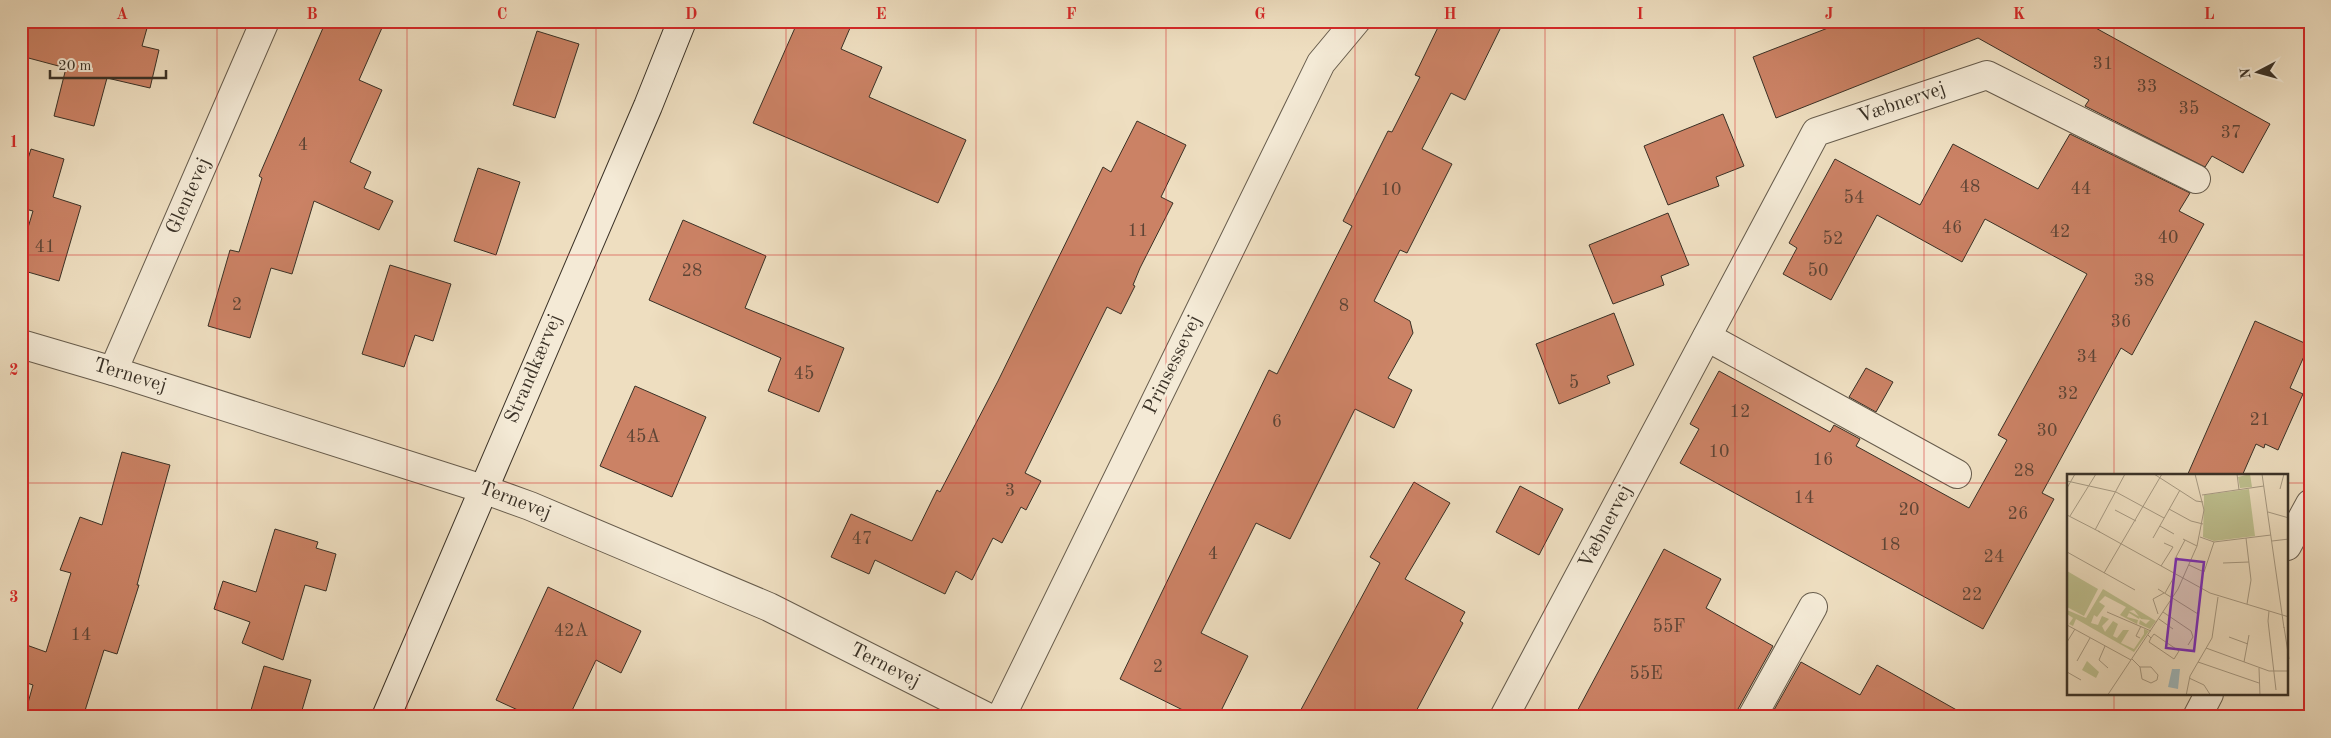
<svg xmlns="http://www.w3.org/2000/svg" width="2331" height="738" viewBox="0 0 2331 738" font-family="'Old Standard TT',serif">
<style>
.building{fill:#cb8265;stroke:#3a3126}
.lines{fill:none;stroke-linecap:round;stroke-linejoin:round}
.minor-casing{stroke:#675c4c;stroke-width:30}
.tertiary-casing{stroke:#675c4c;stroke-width:30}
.secondary-casing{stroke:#3a3126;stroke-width:30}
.minor{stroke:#f4ead6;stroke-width:28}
.tertiary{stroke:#f4ead6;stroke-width:28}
.secondary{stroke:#f4ead6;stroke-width:28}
.grid{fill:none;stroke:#d62828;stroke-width:1;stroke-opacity:0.55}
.labels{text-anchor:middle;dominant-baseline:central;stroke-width:5;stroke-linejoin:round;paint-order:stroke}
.number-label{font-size:18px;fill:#5e4536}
.street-label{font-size:20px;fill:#3a3126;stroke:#f4ead6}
.inset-road{fill:none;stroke:#a69982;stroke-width:1}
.view{fill:#7b2cbf;fill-opacity:0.15;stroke:#7b2cbf;stroke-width:2.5}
.inset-edge{fill:none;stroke:#3a3126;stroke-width:2.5}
.neatline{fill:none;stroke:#d62828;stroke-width:2}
.grid-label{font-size:16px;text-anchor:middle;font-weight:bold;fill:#d62828}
</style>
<rect width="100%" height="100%" fill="#eedec0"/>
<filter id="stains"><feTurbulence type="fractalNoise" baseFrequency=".004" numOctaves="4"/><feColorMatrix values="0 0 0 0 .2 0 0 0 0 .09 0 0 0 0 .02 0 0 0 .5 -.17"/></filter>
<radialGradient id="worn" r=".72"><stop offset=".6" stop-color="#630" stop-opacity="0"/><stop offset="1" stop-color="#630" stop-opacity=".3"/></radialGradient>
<!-- building -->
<g class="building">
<polygon points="21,21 149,21 142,46 159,50 150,88 107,78 94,126 54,116 66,68 21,56"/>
<polygon points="326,21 385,21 359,80 382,90 350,162 371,172 364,188 393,201 379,230 314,201 292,274 271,268 250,338 208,326 230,250 239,252 262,178 259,176"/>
<polygon points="798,21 853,21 841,49 882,67 869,97 966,140 938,203 753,123"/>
<polygon points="1441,21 1504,21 1465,100 1451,93 1422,149 1452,164 1407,253 1400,250 1374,301 1410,321 1413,333 1388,378 1412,390 1394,428 1355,409 1290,539 1256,523 1201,633 1248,656 1218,717 1197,717 1120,679 1269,370 1277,374 1352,226 1343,221 1388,131 1392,132 1420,77 1415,75"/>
<polygon points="1846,21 2083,21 2270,124 2243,173 2212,156 2205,167 2085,106 2089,100 1978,38 1776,118 1753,57"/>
<polygon points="537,31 579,44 555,118 513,105"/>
<polygon points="1723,114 1744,166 1716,177 1719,186 1668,205 1644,146"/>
<polygon points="1137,121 1186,145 1161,197 1173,203 1140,268 1133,285 1135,286 1121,314 1107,307 1025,473 1041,481 1026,510 1021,507 1002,543 993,538 972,580 956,571 945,594 875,560 869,574 831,557 851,514 912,541 937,490 940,492 998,381 1103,167 1111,172"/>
<polygon points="2070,134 2190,193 2179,211 2204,224 2132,355 2121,348 2042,493 2054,499 1983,629 1680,463 1699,429 1690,424 1719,371 1830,432 1834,425 1860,439 1856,446 1969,508 2007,440 1998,435 2087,274 1985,219 1962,262 1877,215 1831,300 1783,274 1797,248 1789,243 1835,159 1920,205 1953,144 2038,189"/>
<polygon points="31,149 64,159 53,197 81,206 59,281 21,270 21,251 33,211 21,208 21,181"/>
<polygon points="478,168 520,182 496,255 454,241"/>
<polygon points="1668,213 1689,265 1661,276 1664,285 1613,304 1589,245"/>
<polygon points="683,220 766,256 745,308 844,348 819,412 768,391 781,358 649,300"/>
<polygon points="390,265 451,284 433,341 415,335 404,367 362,354"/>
<polygon points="1614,313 1634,365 1607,376 1610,383 1559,404 1536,344"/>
<polygon points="2255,321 2309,345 2290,388 2303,394 2278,450 2265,444 2264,448 2256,444 2242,476 2187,476"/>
<polygon points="1866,368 1893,382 1876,412 1849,397"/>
<polygon points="635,386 706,417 672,497 600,466"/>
<polygon points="122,452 170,465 137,585 139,585 117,654 104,650 83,717 24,717 33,685 21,681 21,643 46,652 71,573 60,570 80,517 102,525"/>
<polygon points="1414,482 1450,503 1405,579 1465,612 1460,621 1463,623 1413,717 1297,717 1380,563 1370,557"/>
<polygon points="1520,486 1563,509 1539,555 1496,532"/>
<polygon points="275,529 318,542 316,548 336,554 326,591 305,585 283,660 242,643 250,622 214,609 223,581 256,592"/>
<polygon points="1664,549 1721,579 1706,608 1773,646 1738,709 1736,717 1574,717"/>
<polygon points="548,587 641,631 621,673 596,660 569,717 533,717 496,700"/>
<polygon points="1801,662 1860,695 1877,665 1969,717 1770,717"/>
<polygon points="264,666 311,680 300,717 249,717"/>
</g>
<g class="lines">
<!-- minor casing -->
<g class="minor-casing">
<g id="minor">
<polyline points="1707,337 1957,474"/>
<polyline points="21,344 113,371 483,489"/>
<polyline points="113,371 265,21"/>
<polyline points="2287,546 2310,504"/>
<polyline points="1001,717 1321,63 1356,21"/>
<polyline points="1504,717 1816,132 1987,75 2196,179"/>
<polyline points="1752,717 1813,607"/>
<polyline points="2197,717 2209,694"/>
</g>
</g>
<!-- tertiary casing -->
<g class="tertiary-casing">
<polyline id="tertiary" points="483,489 530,506 769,607 987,717"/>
</g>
<!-- secondary casing -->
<g class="secondary-casing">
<polyline id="secondary" points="386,717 648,106 682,21"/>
</g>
<!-- minor -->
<use href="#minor" class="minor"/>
<!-- tertiary -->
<use href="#tertiary" class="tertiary"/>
<!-- secondary -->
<use href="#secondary" class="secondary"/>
</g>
<!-- grid -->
<path class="grid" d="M217,21V717M407,21V717M596,21V717M786,21V717M976,21V717M1166,21V717M1355,21V717M1545,21V717M1735,21V717M1924,21V717M2114,21V476M21,255H2310M21,483H2068M2287,483H2310M2114,694V717"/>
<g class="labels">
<!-- number labels -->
<g class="number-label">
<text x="2103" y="64">31</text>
<text x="2147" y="87">33</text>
<text x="2189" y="109">35</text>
<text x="2231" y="133">37</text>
<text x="303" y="145">4</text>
<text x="1970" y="187">48</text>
<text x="2081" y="189">44</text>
<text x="1391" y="190">10</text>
<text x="1854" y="198">54</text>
<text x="1952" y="228">46</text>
<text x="1138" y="231">11</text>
<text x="2060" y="232">42</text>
<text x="2168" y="238">40</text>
<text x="1833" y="239">52</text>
<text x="45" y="247">41</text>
<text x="692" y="271">28</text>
<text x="1818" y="271">50</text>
<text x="2144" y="281">38</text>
<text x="237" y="305">2</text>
<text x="1344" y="306">8</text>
<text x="2121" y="322">36</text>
<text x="2087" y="357">34</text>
<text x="804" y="374">45</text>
<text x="1574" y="383">5</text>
<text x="2068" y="394">32</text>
<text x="1740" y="412">12</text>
<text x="2260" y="420">21</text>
<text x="1277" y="422">6</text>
<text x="2047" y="431">30</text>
<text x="643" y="437">45A</text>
<text x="1719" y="452">10</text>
<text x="1823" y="460">16</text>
<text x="2024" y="471">28</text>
<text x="1010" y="491">3</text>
<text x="1804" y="498">14</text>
<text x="1909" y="510">20</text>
<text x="2018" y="514">26</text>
<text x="862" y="539">47</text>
<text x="1890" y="545">18</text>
<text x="1213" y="554">4</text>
<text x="1994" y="557">24</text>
<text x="1972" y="595">22</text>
<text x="1669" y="627">55F</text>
<text x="571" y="631">42A</text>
<text x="81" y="635">14</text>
<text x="1158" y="667">2</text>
<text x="1646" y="674">55E</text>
</g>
<!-- street labels -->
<g class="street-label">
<text transform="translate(1902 103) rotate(-19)">Væbnervej</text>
<text transform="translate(189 196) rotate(-66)">Glentevej</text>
<text transform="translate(1173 365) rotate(-64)">Prinsessevej</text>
<text transform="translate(534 369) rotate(-67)">Strandkærvej</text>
<text transform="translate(130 376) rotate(17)">Ternevej</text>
<text transform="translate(515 501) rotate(21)">Ternevej</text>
<text transform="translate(1606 527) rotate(-62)">Væbnervej</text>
<text transform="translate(885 666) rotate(27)">Ternevej</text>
</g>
</g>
<!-- overview -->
<g transform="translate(2067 474)">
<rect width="221" height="221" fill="#eedec0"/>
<path d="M183,0L185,13L173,14L171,3ZM182,15L188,62L147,67L136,63L137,21ZM0,97L31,115L17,142L0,133ZM36,115L89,147L83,155L72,150L73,146L79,150L83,146L74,145L67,136L62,137L73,143L72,145L62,139L60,143L71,146L70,150L53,141L59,133L38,122L32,128L38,132L30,143L27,141L24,149L31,151L35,142L42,145L35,152L38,158L46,147L51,150L46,162L50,164L56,156H62L54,169L67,175L77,160V155L82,157L67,178L9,145L6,152L2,150L6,144L0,140V136L19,144ZM20,187L32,198L29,204L15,196Z" fill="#bec08f"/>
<path d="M105,195H113L111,215L101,213Z" fill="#9fb9be"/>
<path class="inset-road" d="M87,0L129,27L136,28M170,0L172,16M195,0L217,154M0,7L49,18L97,44M0,14L8,0M213,15L217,0M135,21L197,12M102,35L124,47L136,50M48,36L69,47M201,38L222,44M0,41L33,58M3,42L29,0M93,52L107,60M28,56L58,0M31,57L143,119L222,143M133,63L147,68L204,61M86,64L113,16M179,64L184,106L180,130M116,65L130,72M205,67L222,65M0,78L68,116M112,85L109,83L118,66M156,89L182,88M122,91L137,98L147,68M94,92L106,73L97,69M37,99L95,0M91,115L131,140M98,119L107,103M202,137L201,147L209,216M40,138L84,157M96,138L124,157L126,163L121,171M91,140L86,125L97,119M92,145L106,155M0,151L64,186M217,153L222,185M81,161L84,164L87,160L112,177L107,185L82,168L84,164M162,163L181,170M73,164L69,162L74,152M0,168L8,155M38,172L32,186L41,194M139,174L202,197H222M65,185L73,193L75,205L84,209L90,206L91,201L84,193H73M10,187L23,164M131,188L192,209M177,188L182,161M192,194L193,222M0,198L14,206M122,204L137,211L144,222M40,222L111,115L130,72L137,36L128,0M119,222L123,202L145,164L151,123"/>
<path class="view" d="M109,85L137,88L127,177L99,174Z"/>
<rect width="221" height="221" class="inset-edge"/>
</g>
<!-- margin -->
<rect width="2331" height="738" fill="none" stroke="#eedec0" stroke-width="55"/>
<!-- north arrow -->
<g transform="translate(2258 72) rotate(264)" stroke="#f4ead6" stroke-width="4" paint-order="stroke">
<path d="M0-4L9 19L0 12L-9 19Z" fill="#3a3126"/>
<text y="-8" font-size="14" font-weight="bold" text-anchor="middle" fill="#3a3126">N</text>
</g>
<!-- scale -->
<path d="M50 70v8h116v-8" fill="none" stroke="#3a3126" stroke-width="2.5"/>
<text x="58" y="70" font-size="15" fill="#3a3126" stroke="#f4ead6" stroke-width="4" paint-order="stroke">20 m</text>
<rect x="28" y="28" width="2276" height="682" class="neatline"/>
<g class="grid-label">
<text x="122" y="19">A</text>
<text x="312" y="19">B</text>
<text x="502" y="19">C</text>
<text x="691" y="19">D</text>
<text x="881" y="19">E</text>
<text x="1071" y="19">F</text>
<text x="1260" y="19">G</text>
<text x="1450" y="19">H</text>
<text x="1640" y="19">I</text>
<text x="1829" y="19">J</text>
<text x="2019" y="19">K</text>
<text x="2209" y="19">L</text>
<text x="14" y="147">1</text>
<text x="14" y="375">2</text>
<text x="14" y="602">3</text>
</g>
<rect width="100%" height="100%" filter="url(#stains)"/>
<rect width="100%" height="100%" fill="url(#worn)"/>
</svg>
